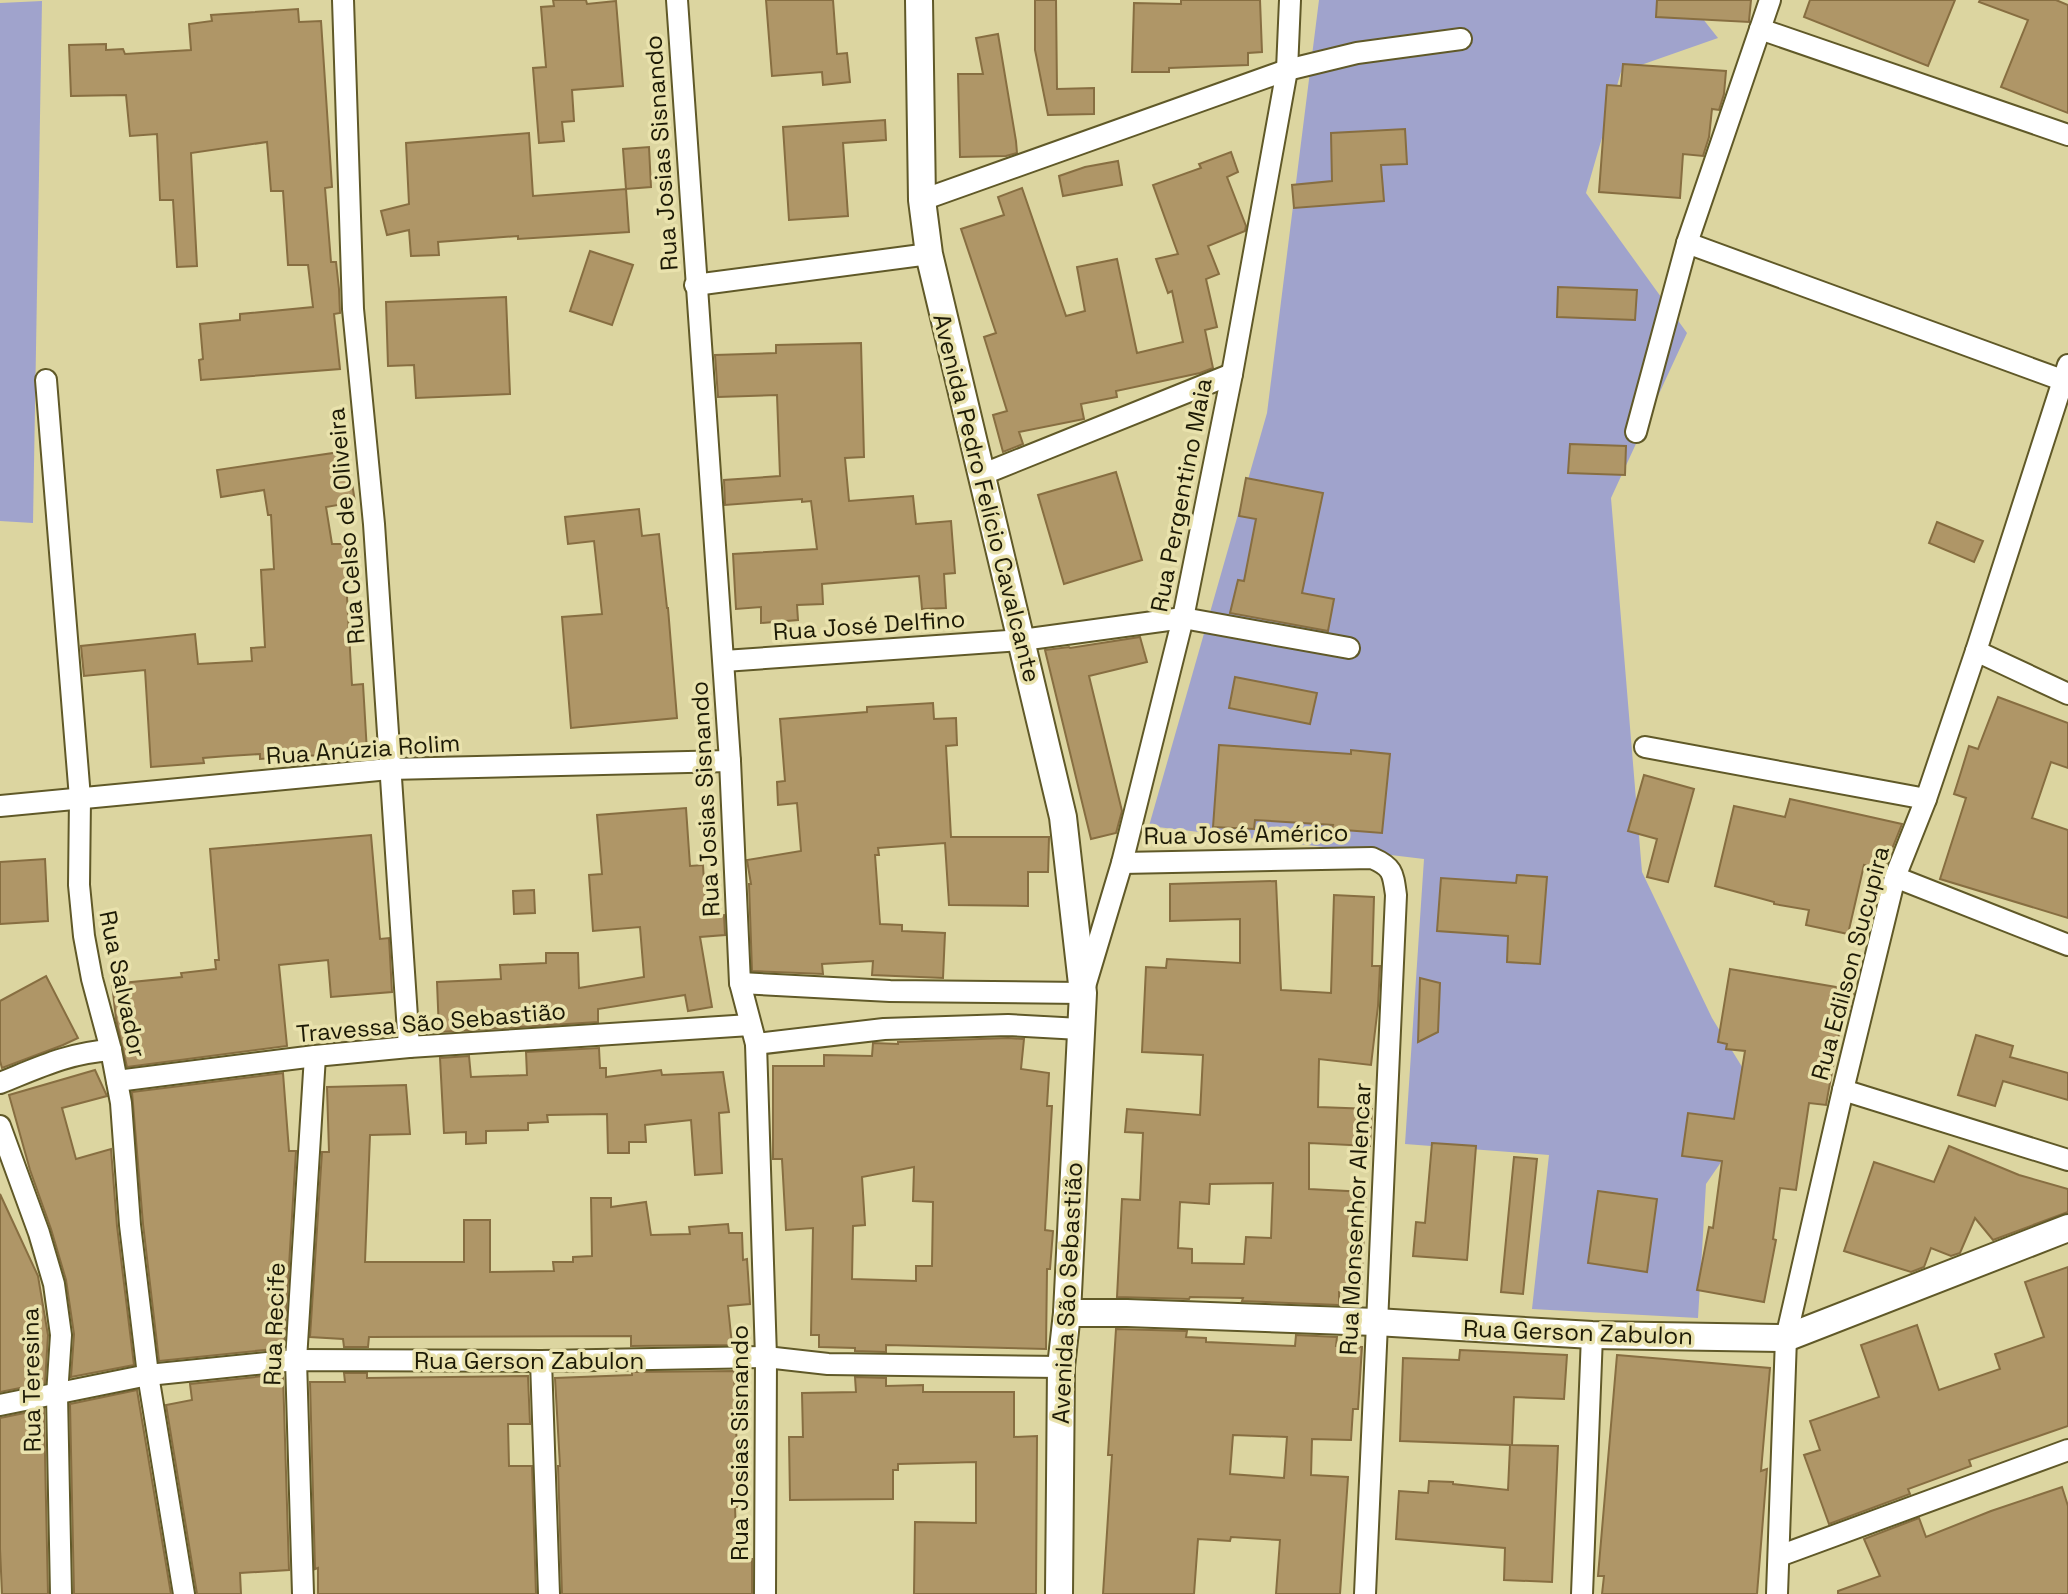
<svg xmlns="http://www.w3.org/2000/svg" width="2068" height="1594" viewBox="0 0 2068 1594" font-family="'Space Grotesk',sans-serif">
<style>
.green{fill:#a0a3cc}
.building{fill:#af9667;stroke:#876e41;stroke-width:2;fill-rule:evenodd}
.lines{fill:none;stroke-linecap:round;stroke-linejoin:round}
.minor-casing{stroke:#605928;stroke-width:24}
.tertiary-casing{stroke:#605928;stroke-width:30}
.minor{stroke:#fff;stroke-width:20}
.tertiary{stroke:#fff;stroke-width:26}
.labels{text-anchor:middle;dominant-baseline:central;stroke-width:7;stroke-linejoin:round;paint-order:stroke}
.street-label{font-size:24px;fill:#1d1a06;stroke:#e9e2ad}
</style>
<rect width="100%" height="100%" fill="#dcd5a0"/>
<!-- green -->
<g class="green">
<polygon points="1319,0 1688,0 1718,38 1621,72 1586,193 1687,333 1611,498 1642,872 1712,1018 1763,1101 1706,1184 1698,1318 1532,1309 1549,1155 1405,1144 1424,859 1149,826 1267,413"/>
<polygon points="42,1 33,523 0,521 0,3"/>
</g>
<!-- building -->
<g class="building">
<polygon points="553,0 586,0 587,4 616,1 623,86 572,90 574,121 562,122 564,141 539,143 533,68 546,67 541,7 554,6"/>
<polygon points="766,0 833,0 837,54 847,53 850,82 823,85 822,72 772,76"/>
<polygon points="1035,0 1056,0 1057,89 1094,88 1094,114 1048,115 1035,50"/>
<polygon points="1181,0 1260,0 1262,52 1248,53 1248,65 1169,68 1169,72 1132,72 1134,3 1181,4"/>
<polygon points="1657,0 1751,0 1749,21 1749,22 1656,17"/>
<polygon points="1810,0 1955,0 1928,66 1804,17"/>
<polygon points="1980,0 2056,0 2068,5 2068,113 2001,87 2028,20 1979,2"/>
<polygon points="298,9 299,22 321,21 332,187 325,188 331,262 336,262 339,289 340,313 334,314 340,369 201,380 199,360 203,359 200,324 240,320 240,314 313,307 308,265 288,265 283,191 271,191 267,142 191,153 197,266 177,267 173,200 160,200 157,134 130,136 126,95 71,96 69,45 106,44 106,50 123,49 125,54 191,50 189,24 212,21 211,15"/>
<polygon points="998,34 1016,141 1017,153 1006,156 960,157 958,74 983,74 976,38"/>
<polygon points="1623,64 1726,71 1724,94 1719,110 1712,109 1709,137 1703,156 1683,154 1680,198 1599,192 1607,85 1621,86"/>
<polygon points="885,120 886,140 843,143 848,216 789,220 783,127"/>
<polygon points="1405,129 1407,164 1381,165 1384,201 1294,208 1292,185 1332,181 1331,133"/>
<polygon points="529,133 533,196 626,189 629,232 518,239 518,236 438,242 439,255 411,256 409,230 387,235 381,211 409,204 406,143"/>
<polygon points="649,147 651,187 626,189 623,149"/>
<polygon points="1231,152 1238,172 1227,177 1246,226 1245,231 1208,246 1219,274 1206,279 1217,327 1205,330 1213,368 1200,373 1116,391 1117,397 1081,404 1084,419 1019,432 1023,444 1003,452 993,415 1007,411 984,337 996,333 961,229 1004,215 998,197 1022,188 1066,316 1085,311 1077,267 1117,259 1137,353 1183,342 1172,291 1168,293 1156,259 1178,254 1153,185 1201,168 1199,164"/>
<polygon points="1118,161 1122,185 1063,196 1059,176 1085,167"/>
<polygon points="590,251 633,265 612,325 570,311"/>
<polygon points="1558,287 1637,290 1635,320 1557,317"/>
<polygon points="506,297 510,394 416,398 414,365 388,366 386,302"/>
<polygon points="861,343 864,457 845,458 849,501 913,496 916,524 951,521 955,573 944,574 946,608 922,609 919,576 822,584 823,604 797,605 798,620 761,623 761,607 736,609 733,554 817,549 811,501 802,502 802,499 725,505 724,480 780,476 777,395 718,397 715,355 776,353 776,345"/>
<polygon points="1570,444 1626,446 1625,475 1568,473"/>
<polygon points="347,451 355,502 326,507 332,544 344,544 352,685 363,684 367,752 260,759 260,754 228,756 203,758 204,763 151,767 145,670 84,676 81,646 195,634 198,664 252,661 251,648 265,647 261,570 274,569 271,515 268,515 264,490 221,497 217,470"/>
<polygon points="1116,472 1142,560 1064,584 1038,495"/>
<polygon points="1246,478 1323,493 1302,593 1334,599 1328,631 1230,613 1238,580 1244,581 1256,519 1239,516"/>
<polygon points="639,509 642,536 659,534 667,608 668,608 677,718 571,728 562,617 602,614 594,541 568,544 565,517"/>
<polygon points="1937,522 1983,541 1974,562 1929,543"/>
<polygon points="1140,637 1147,662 1089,676 1122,811 1116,833 1091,839 1045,650 1069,647 1070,648"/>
<polygon points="1235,677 1317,693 1310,724 1229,708"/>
<polygon points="1998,697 2068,723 2068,768 2051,762 2032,818 2068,830 2068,918 1940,879 1966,798 1954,794 1961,772 1969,746 1978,749"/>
<polygon points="933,703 934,719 956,718 957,745 946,746 951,837 1049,837 1048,872 1028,872 1028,906 949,905 945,843 878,848 879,855 875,855 880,924 902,925 902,931 945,933 943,978 872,975 873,961 822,964 823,974 752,971 749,884 751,884 747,860 801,851 797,803 778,805 777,782 785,781 780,719 867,712 867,707"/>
<polygon points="1219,745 1351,754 1351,750 1390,754 1382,833 1332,829 1333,825 1255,820 1254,829 1213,827"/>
<polygon points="1644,775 1694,789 1668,882 1647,877 1657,839 1628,831"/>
<polygon points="1790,799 1902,824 1884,869 1864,865 1848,934 1806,925 1809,910 1774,904 1774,902 1715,886 1734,806 1785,817"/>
<polygon points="686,808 690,866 703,865 706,916 724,915 725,935 700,937 712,1007 688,1011 685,995 598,1009 598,1022 439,1032 437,982 501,979 500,965 546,963 546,953 578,953 579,988 644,977 640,927 593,931 589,875 602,874 597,815"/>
<polygon points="371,835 380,939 389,938 392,992 331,997 328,960 279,965 287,1046 127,1067 116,1019 112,984 182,977 181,973 216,969 215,960 219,960 210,849"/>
<polygon points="45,859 48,921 0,924 0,862"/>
<polygon points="1517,875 1547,877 1540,964 1507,962 1508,936 1437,931 1441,878 1516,883"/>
<path d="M1276,881L1281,990L1331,993L1334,895L1374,897L1372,966H1380L1378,1006L1371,1065L1319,1059L1318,1107L1372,1109L1370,1146L1309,1143V1189L1366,1192L1361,1293L1339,1292V1305L1242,1301L1243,1298L1190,1297L1189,1299L1117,1297L1122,1199L1140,1200L1143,1133L1125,1132L1127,1109L1200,1115L1203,1055L1142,1052L1146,967L1166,968L1167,959L1240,963V919L1170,921V884ZM1273,1183L1271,1238L1246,1237L1244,1264L1192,1263V1249L1178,1248L1180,1202L1209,1204L1210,1184Z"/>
<polygon points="534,890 535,913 514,914 513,891"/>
<polygon points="1730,969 1854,990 1848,1013 1843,1012 1826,1105 1809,1103 1796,1190 1780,1188 1773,1239 1776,1240 1764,1302 1697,1290 1709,1227 1713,1228 1722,1161 1682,1156 1688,1113 1734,1119 1745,1051 1726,1049 1727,1044 1718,1042"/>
<polygon points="46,976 78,1038 63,1045 2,1068 0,1061 0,1001"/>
<polygon points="1420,978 1440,983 1438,1032 1418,1042"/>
<polygon points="1976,1035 2013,1046 2010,1057 2068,1073 2068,1100 2003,1081 1995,1106 1958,1095"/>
<path d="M1008,1038L1024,1039L1021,1069L1049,1073L1047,1106H1052L1045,1230L1053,1231L1050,1269H1047L1046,1349L886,1345V1352L855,1351V1348L819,1347V1335H811L813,1228L786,1230L782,1159H773V1066H824V1055L872,1056L873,1043L898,1044V1042ZM914,1167L913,1201L933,1202L932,1266H916V1281L852,1279L853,1226L865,1225L862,1177Z"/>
<polygon points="599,1048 600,1068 606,1068 606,1077 661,1070 662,1075 723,1072 729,1112 719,1113 722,1173 695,1175 691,1120 645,1125 646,1142 629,1142 629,1153 608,1153 607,1114 547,1115 548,1122 528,1123 528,1130 486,1131 486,1143 466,1144 466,1132 444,1133 440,1058 469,1056 471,1077 527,1075 526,1052"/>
<polygon points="95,1070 107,1096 62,1108 76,1159 111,1149 117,1226 134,1365 71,1377 74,1334 66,1280 51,1229 30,1170 9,1095"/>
<polygon points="283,1073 289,1151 296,1151 284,1348 159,1361 143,1224 132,1092"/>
<polygon points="406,1085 410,1134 370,1135 365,1262 464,1262 464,1220 490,1220 490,1272 554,1271 553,1262 573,1262 573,1257 592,1256 591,1198 611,1198 611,1207 646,1202 651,1235 690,1234 689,1227 728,1224 729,1233 742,1233 743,1260 747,1259 750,1304 728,1306 732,1345 631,1346 631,1336 369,1337 368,1347 344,1347 343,1339 310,1337 322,1152 329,1152 327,1087"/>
<polygon points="1432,1143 1476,1146 1467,1260 1413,1256 1416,1222 1425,1223"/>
<polygon points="1949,1146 2019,1175 2068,1189 2068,1212 1993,1240 1975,1218 1960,1253 1951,1256 1931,1248 1924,1267 1911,1272 1844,1251 1874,1162 1934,1182"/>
<polygon points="1514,1157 1537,1159 1523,1294 1501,1292"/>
<polygon points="1598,1191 1657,1199 1647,1272 1588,1263"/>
<polygon points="0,1194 38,1276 48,1335 45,1383 0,1392"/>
<polygon points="2068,1267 2068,1426 1969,1460 1971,1466 1908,1489 1910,1494 1829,1524 1804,1455 1820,1450 1810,1421 1879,1397 1861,1345 1917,1325 1939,1390 2000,1369 1995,1354 2044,1337 2025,1282"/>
<path d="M1116,1329L1187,1331L1186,1337L1206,1338V1342L1295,1346L1296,1335L1337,1337L1336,1346L1362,1347L1358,1409H1353L1351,1440L1312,1439L1311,1475L1348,1477L1340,1594H1276L1280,1540L1231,1537L1230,1541L1198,1539L1194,1594H1103L1112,1455H1108ZM1233,1435L1287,1437L1284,1478L1230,1474Z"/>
<polygon points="1460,1350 1567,1355 1564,1399 1514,1397 1512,1445 1558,1446 1552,1582 1504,1580 1505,1548 1396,1539 1399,1491 1428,1493 1429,1481 1453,1482 1453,1484 1508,1490 1510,1445 1400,1441 1403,1358 1459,1360"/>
<polygon points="1617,1355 1770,1368 1761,1471 1767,1469 1757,1594 1602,1594 1604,1576 1598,1576"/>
<polygon points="734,1371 739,1507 735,1507 737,1559 752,1559 752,1594 562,1594 558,1466 560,1466 555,1378 632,1375 632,1372"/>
<polygon points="344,1373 367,1373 367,1378 528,1376 530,1424 508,1424 509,1466 532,1466 536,1594 318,1594 318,1568 315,1569 310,1382 345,1382"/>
<polygon points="283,1374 289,1570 240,1573 241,1594 197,1594 166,1405 192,1400 190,1384"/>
<polygon points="855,1377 886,1378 886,1386 923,1385 923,1392 1014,1392 1014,1437 1037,1436 1036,1594 914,1594 915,1522 976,1523 976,1462 898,1464 898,1470 893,1470 893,1499 790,1500 789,1437 803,1437 802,1393 856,1392"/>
<polygon points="137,1390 171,1594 74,1594 70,1404"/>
<polygon points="44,1409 48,1594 2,1594 0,1549 0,1418"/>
<polygon points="2062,1487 2068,1506 2068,1594 1838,1594 1838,1591 1880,1576 1864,1539 1919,1518 1926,1537 1991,1511"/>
</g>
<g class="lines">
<!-- minor casing -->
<g class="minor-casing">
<g id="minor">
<polyline points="343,0 353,309 374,524 409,1047"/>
<polyline points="677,0 730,761 740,983 756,1044 766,1357 765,1594"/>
<polyline points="1760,29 2068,135"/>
<polyline points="922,200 1287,70 1357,53 1461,39"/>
<polyline points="1687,243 2062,380"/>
<polyline points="695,285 929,254"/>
<polyline points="46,380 80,798 79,885 84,936 92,979 111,1050 121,1103 130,1225 148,1375 184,1594"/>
<polyline points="1636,432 1687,243 1770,0"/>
<polyline points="981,475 1232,374"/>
<polyline points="1976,651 2068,694"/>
<polyline points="724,661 1022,640 1183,618 1349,648"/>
<polyline points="1645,747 1926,799"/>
<polyline points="0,806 389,769 730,761"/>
<path d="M1122,863L1372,858C1393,867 1393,873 1396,895L1365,1594"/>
<polyline points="1895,877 2068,945"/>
<polyline points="740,983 890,991 1083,993 1122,863 1183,618 1232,374 1287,70 1290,0"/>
<polyline points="756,1044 884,1029 1008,1025 1080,1029"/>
<polyline points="117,1081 315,1056 409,1047 750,1025"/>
<path d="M0,1083C40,1067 68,1053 111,1050"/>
<polyline points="1843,1090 2068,1160"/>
<polyline points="0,1126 39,1233 54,1284 61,1335 57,1395 61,1594"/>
<polyline points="541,1361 549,1594"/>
<polyline points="0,1405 148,1375 296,1360 541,1361 766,1357 828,1364 1061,1367"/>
<polyline points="1779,1556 2068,1450"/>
<polyline points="303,1594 296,1360 315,1056"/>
<polyline points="1582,1594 1592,1335"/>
<polyline points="1777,1594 1786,1338 1843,1090 1895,877 1926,799 1976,651 2068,365"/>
</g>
</g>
<!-- tertiary casing -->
<g class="tertiary-casing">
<g id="tertiary">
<polyline points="919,0 922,200 929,254 1063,817 1083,993 1067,1313 1061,1367 1059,1594"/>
<polyline points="1067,1313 1127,1313 1376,1322 1592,1335 1786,1338 2068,1228"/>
</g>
</g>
<!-- minor -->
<use href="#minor" class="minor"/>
<!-- tertiary -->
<use href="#tertiary" class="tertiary"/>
</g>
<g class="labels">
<!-- street labels -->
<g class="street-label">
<text transform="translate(661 153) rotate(-94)">Rua Josias Sisnando</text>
<text transform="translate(1181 495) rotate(-79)">Rua Pergentino Maia</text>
<text transform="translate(987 498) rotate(76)">Avenida Pedro Felício Cavalcante</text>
<text transform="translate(346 526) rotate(-95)">Rua Celso de Oliveira</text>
<text transform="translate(869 625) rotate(-4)">Rua José Delfino</text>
<text transform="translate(363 749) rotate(-4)">Rua Anúzia Rolim</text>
<text transform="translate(705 799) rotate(-93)">Rua Josias Sisnando</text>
<text transform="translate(1246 834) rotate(-1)">Rua José Américo</text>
<text transform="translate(1850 963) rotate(-75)">Rua Edilson Sucupira</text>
<text transform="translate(123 984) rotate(78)">Rua Salvador</text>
<text transform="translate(431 1022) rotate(-5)">Travessa São Sebastião</text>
<text transform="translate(1355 1219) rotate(-87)">Rua Monsenhor Alencar</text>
<text transform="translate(1067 1293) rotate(-87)">Avenida São Sebastião</text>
<text transform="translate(274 1324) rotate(-88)">Rua Recife</text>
<text transform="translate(1578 1332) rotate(2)">Rua Gerson Zabulon</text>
<text x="529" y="1360">Rua Gerson Zabulon</text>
<text transform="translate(31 1380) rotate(-91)">Rua Teresina</text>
<text transform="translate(739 1443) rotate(-90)">Rua Josias Sisnando</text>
</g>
</g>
</svg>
